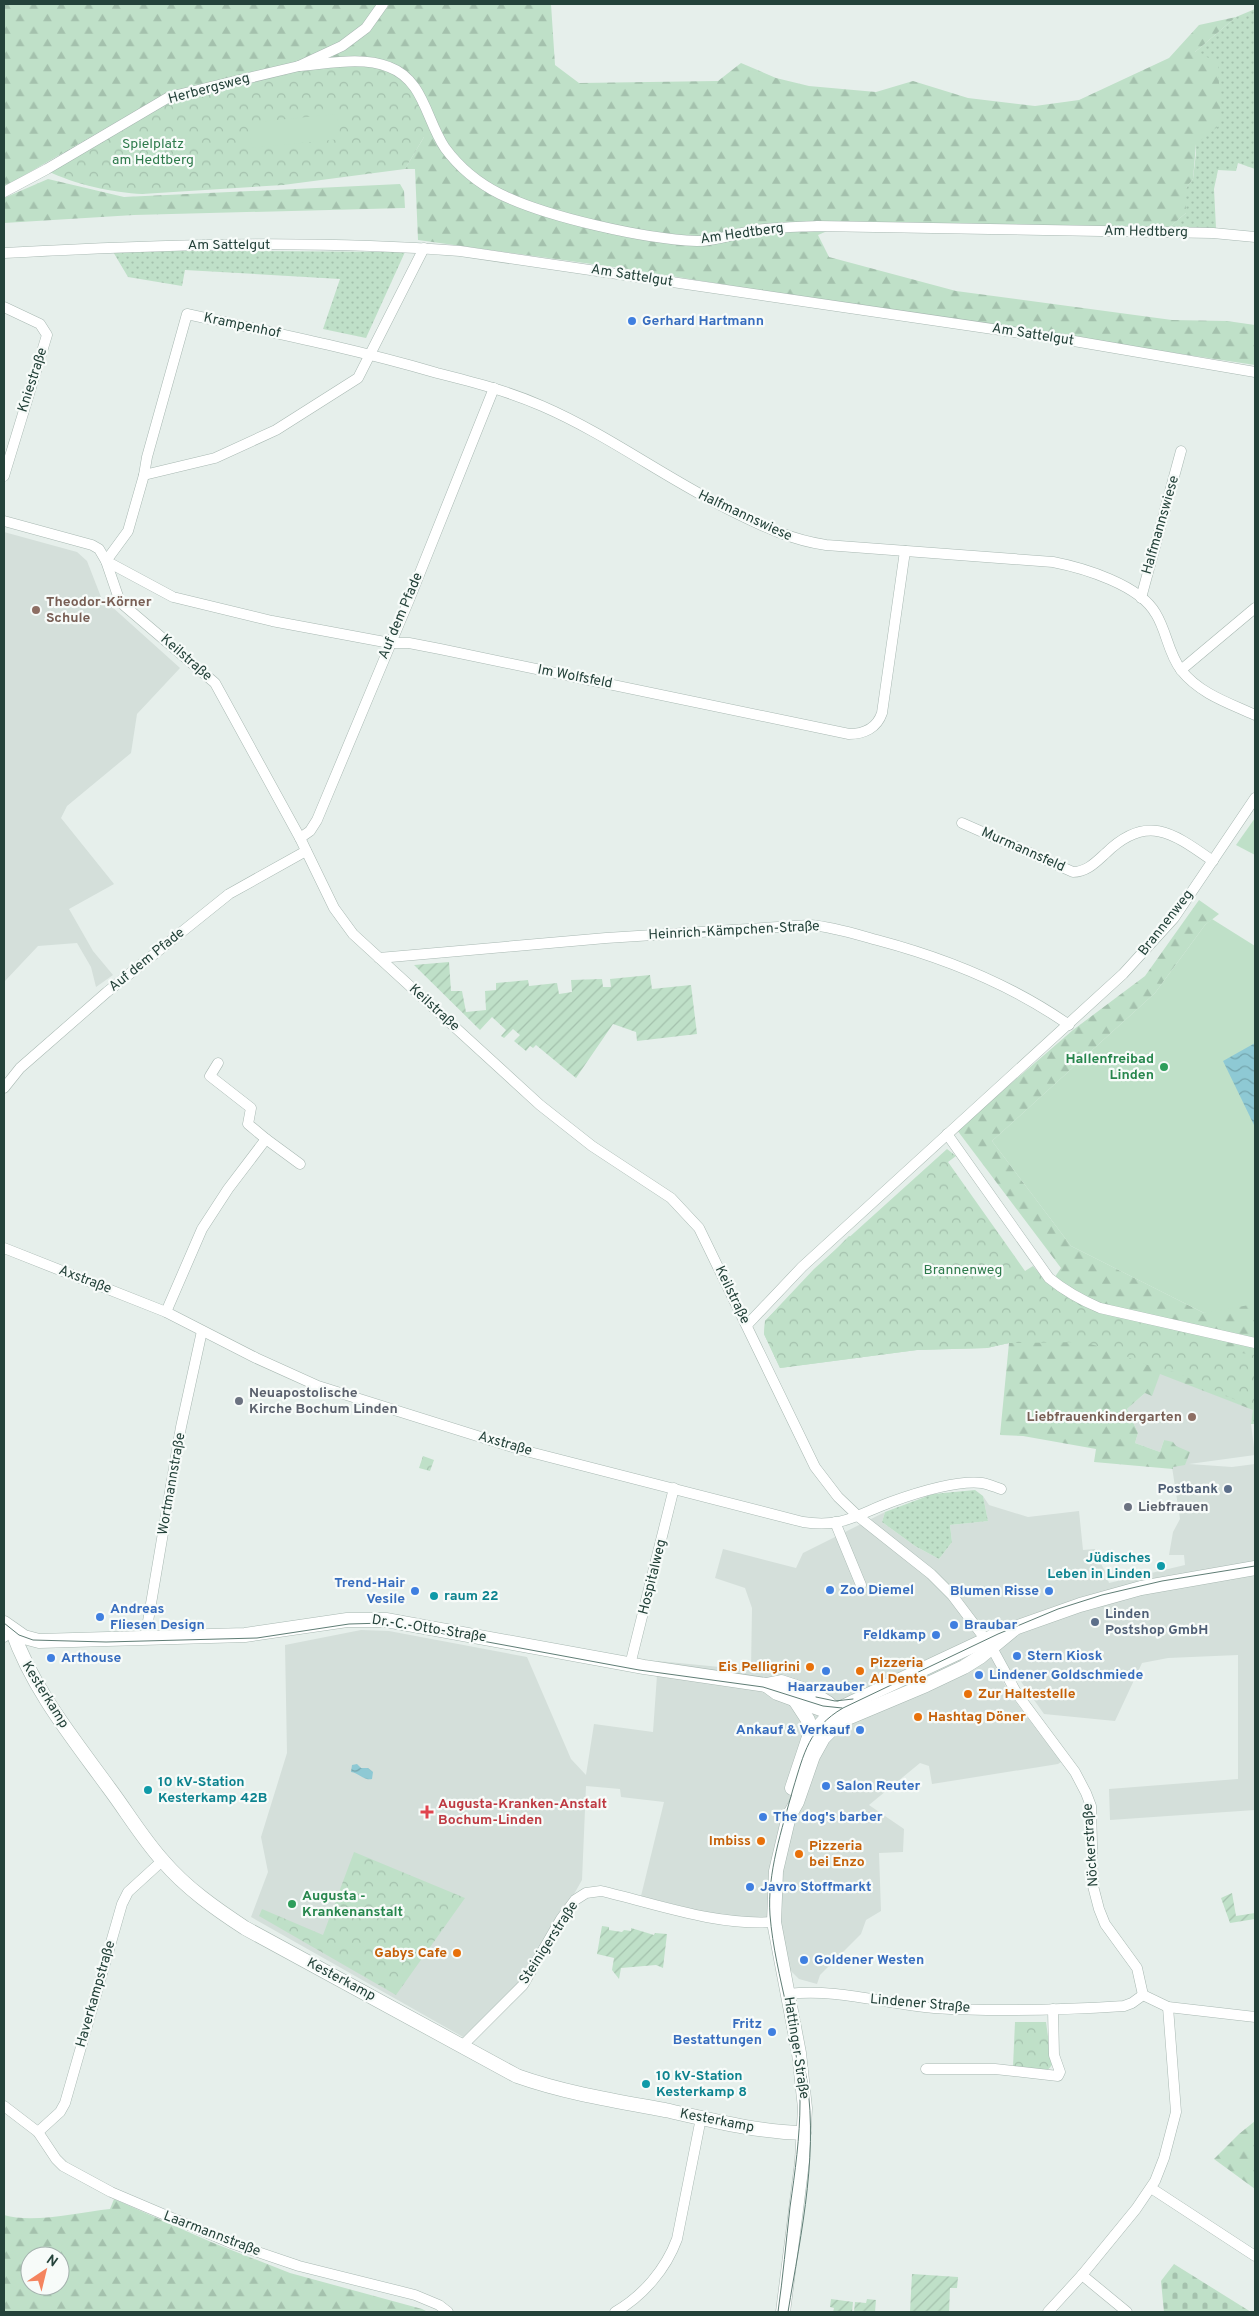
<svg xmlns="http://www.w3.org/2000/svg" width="1259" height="2316" viewBox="0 0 1259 2316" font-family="Overpass,sans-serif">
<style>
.built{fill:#d4dfda}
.grass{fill:url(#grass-dots)}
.forest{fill:url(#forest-firs);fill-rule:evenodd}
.cemetery{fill:url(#cemetery-stones)}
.park{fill:url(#park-crowns)}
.garden{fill:url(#garden-furrows)}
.pitch{fill:#bfe0c8}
.water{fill:url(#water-waves)}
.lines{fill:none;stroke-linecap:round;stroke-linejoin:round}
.minor-casing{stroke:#a8b8b2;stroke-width:11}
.tertiary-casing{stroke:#a8b8b2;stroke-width:15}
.minor{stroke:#fff;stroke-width:10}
.tertiary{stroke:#fff;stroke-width:14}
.tram{stroke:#5f7d75;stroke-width:1}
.shop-dot{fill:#3f7fe0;stroke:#f7fbf9;stroke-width:2}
.education-dot{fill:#8d6e63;stroke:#f7fbf9;stroke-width:2}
.leisure-dot{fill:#2e9e5b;stroke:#f7fbf9;stroke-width:2}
.worship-dot{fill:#6b7280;stroke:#f7fbf9;stroke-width:2}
.service-dot{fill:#5c6f8a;stroke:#f7fbf9;stroke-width:2}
.culture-dot{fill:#0f9aa8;stroke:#f7fbf9;stroke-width:2}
.food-dot{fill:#e8710a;stroke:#f7fbf9;stroke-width:2}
.health-dot{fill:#e0444e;stroke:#f7fbf9;stroke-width:2}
.labels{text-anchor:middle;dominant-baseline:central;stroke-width:4.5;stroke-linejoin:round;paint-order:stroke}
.street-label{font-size:14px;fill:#24423a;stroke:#f7fbf9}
.park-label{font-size:14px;fill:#2d7a4b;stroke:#f7fbf9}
.shop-label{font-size:14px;font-weight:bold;fill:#366cbe;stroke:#f7fbf9;text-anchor:start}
.education-label{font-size:14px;font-weight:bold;fill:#785e54;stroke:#f7fbf9;text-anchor:start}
.leisure-label{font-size:14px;font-weight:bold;fill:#27864d;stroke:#f7fbf9;text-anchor:end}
.worship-label{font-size:14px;font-weight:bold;fill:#5b616d;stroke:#f7fbf9;text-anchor:start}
.service-label{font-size:14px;font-weight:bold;fill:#4e5e75;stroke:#f7fbf9;text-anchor:end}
.culture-label{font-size:14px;font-weight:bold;fill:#0d838f;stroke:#f7fbf9;text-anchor:start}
.food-label{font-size:14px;font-weight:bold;fill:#c56008;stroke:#f7fbf9;text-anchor:start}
.health-label{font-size:14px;font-weight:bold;fill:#be3a42;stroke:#f7fbf9;text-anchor:start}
</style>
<defs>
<pattern id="grass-dots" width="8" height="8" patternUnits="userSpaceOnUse" patternTransform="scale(1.25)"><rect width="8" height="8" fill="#bfe0c8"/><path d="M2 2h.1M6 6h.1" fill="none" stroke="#a4c1ad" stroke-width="1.8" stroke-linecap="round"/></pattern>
<pattern id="forest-firs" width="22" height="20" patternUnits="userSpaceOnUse" patternTransform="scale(1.25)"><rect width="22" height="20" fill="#bfe0c8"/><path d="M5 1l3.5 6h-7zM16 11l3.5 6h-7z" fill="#a4c1ad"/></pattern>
<pattern id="cemetery-stones" width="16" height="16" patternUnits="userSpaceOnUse" patternTransform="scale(1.25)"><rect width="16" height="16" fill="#bfe0c8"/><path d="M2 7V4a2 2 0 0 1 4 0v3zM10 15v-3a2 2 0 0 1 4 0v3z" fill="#a4c1ad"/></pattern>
<pattern id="park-crowns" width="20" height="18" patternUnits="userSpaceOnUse" patternTransform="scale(1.25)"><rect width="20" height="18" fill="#bfe0c8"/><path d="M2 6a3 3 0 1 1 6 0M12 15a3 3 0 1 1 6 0" fill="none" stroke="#a4c1ad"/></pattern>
<pattern id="garden-furrows" width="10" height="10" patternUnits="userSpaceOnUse" patternTransform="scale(1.25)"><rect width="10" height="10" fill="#bfe0c8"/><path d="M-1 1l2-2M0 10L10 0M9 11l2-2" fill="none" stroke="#a4c1ad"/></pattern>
<pattern id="water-waves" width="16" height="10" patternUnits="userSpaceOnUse" patternTransform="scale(1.25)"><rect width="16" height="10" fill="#8ec9d4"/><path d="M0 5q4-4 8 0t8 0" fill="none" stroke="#74a5ad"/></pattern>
</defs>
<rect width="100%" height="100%" fill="#e6efeb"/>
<!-- built -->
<g class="built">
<polygon points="4,532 77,552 87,561 101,597 180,668 137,714 131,753 67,806 61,818 114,884 69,909 93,951 113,975 96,987 91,967 77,943 38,946 4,982"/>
<polygon points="1160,1373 1254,1410 1251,1424 1255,1455 1189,1464 1232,1467 1255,1464 1255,1810 1110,1820 1109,1789 1238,1779 1238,1655 1168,1658 1142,1663 1115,1721 1044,1714 1017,1676 1003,1681 1009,1693 1061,1762 1058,1764 932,1784 929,1766 920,1763 869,1805 904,1829 903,1852 879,1853 881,1911 866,1920 861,1934 820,1975 817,1984 799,1979 790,1970 780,1920 724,1917 641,1896 664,1802 621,1797 620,1789 586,1786 582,1880 527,1977 463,2037 251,1917 268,1872 261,1837 287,1753 285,1645 361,1630 389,1631 527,1657 571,1759 586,1775 594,1724 653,1732 658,1661 751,1670 752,1608 745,1588 715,1578 723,1549 796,1568 803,1553 885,1512 882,1522 915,1546 939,1559 952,1542 950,1525 988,1521 983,1496 989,1505 1028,1517 1079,1511 1083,1550 1095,1549 1097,1557 1105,1571 1109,1583 1185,1565 1184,1555 1169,1555 1173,1532 1180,1519 1172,1467 1175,1446 1164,1440 1160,1452 1135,1443 1138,1433 1127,1409 1145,1393"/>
</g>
<!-- grass -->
<g class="grass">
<polygon points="1255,9 1255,169 1238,163 1236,171 1218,170 1214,189 1216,228 1167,229 1186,213 1186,188 1193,179 1196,153 1195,52 1236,17"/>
<polygon points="112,250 405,252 366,338 323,329 340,279 185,270 182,286 128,277"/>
<polygon points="975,1490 983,1496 988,1521 950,1525 952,1542 939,1559 915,1546 882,1522 885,1512 933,1494"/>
</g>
<!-- forest -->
<g class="forest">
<polygon points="4,4 551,4 555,65 579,83 718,81 741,63 776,78 809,86 876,92 913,81 968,98 1035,106 1079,100 1169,58 1199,25 1236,17 1195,52 1218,62 1221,124 1196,144 1193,179 1186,188 1186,213 1167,229 846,223 818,235 829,257 956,291 1172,320 1227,321 1255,325 1255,365 826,301 628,269 418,240 415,169 405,169 424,137 132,113 4,187"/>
<polygon points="48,179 124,197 400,184 404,191 405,208 134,215 4,223 4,198"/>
<polygon points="1199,900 1219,914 1205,925 1155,993 992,1141 1071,1246 1204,1313 1255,1288 1255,1424 1251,1424 1253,1410 1160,1374 1152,1396 1145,1393 1127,1409 1138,1433 1135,1443 1160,1452 1164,1440 1173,1442 1176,1446 1190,1452 1185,1465 1173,1467 1173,1469 1094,1462 1096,1449 1023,1436 1000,1435 1009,1343 987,1348 917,1350 780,1368 764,1334 765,1321 849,1236 1050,1284 1061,1268 957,1130 1073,1030 1145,976"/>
<polygon points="1255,2121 1255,2189 1214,2159 1239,2134"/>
<path d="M114,2199L211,2242L290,2273L422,2309L428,2312H4V2215C33,2224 79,2212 110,2209ZM30,2256H60V2286H30Z"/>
</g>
<!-- cemetery -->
<polygon class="cemetery" points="1174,2264 1251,2312 1164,2312 1161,2281"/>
<!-- park -->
<g class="park">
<path d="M384,61L409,72L423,90L430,111L424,137L405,169L283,185L142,194C114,193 73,184 48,171L61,154L149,103L174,91L240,75Z"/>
<polygon points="947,1149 956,1156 948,1162 1025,1271 1033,1266 1051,1287 1084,1308 1209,1338 1207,1348 1255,1355 1255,1409 1178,1373 1137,1362 1117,1351 1082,1342 1009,1343 987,1348 917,1350 780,1368 764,1334 765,1321 814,1269"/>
<polygon points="423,1456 434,1460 430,1471 419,1468"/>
<polygon points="354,1852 465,1898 396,1995 259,1916 262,1909 323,1935"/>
<polygon points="1015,2022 1046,2022 1052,2065 1046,2072 1013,2067"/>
</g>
<!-- garden -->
<g class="garden">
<polygon points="449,962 451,991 462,991 466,1012 486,1010 485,991 496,990 496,983 528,980 529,986 557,983 559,994 572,992 571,980 602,979 603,987 611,987 610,979 650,975 652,989 691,985 697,1034 637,1041 636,1032 613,1024 576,1078 536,1045 533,1048 530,1046 526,1051 514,1041 520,1035 513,1029 504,1038 501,1036 506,1030 492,1017 480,1030 414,965"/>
<polygon points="1232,1893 1236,1916 1255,1913 1255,1919 1230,1923 1221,1898"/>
<polygon points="602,1926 609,1927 609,1930 622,1932 624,1930 631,1931 631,1928 654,1935 655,1933 667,1934 663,1968 656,1965 621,1968 619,1979 612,1970 614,1958 597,1954"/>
<polygon points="912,2274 958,2277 957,2288 950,2288 949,2312 910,2312"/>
<polygon points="831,2299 853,2302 852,2312 833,2312 834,2308 830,2307"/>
<polygon points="867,2299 876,2300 875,2312 854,2312 855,2302 866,2303"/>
</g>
<!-- pitch -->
<g class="pitch">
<polygon points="337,114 341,139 252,148 247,123"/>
<polygon points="1255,818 1255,855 1236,845"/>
<polygon points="1212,919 1255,946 1255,1304 1204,1313 1071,1246 992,1141 1155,993 1205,925"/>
</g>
<!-- water -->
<g class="water">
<polygon points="1255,1043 1255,1127 1223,1061"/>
<path d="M357,1764L361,1768H368L373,1772L372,1779C364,1781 359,1773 351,1772L352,1765Z"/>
</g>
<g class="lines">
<!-- minor casing -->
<g class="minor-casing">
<g id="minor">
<path d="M299,66C327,64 362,56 389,67C424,80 426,120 445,148C459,167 478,183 500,194C547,217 644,239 697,241C718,241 736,233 757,230C777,227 797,227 817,226L1213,233L1255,237"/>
<polyline points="4,192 47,169 169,97 299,66 342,46 366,28 383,4"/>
<path d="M424,248L358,378L276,430L215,458L144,475L128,531L106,561L173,597L272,621L390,643H409L440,649L849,734C864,734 877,728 882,713L905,551"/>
<path d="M4,253C155,245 308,239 460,251L1068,340L1255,372"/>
<polyline points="4,307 40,324 47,335 4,476"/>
<path d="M144,475L147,457L187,314C271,332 355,349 437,373C473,382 508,391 542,406C609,435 668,480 734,512C764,527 792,540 826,545L1053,562C1084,568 1140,585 1156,614C1167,632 1168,653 1181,670C1200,694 1229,703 1255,715"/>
<polyline points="4,521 92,545 99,549 106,561 120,602 215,683 300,838 334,908 353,934 540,1105 592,1146 671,1198 699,1228 815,1467 838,1497 859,1517 931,1574 952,1595 992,1648 1017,1694 1075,1772 1086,1793 1091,1806 1093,1886 1099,1909 1105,1924 1137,1968 1143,1995"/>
<polyline points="1141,598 1181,451"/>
<polyline points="1181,670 1255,608"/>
<path d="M962,823L1073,872C1087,872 1096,862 1106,853C1147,813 1173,833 1213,861"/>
<polyline points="300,838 310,831 317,820 409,600 494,388"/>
<path d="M379,958L606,938L810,925C834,927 855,934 877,940C945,958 1012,985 1069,1025"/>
<polyline points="218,1063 210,1076 251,1108 248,1124 266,1139"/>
<polyline points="4,1088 20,1068 107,992 229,894 306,851"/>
<path d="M947,1134L1049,1278C1065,1291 1081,1300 1100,1308L1255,1343"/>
<path d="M4,1248L166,1312L256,1358L318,1386L522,1450L803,1522C843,1528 856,1515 891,1502C916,1493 956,1480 982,1483C988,1484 995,1487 1001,1489"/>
<polyline points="166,1312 202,1229 228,1189 266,1139 300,1164"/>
<polyline points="747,1325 802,1267 1123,974 1174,918 1255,798"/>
<polyline points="835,1522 861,1585"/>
<polyline points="4,1637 12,1630"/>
<polyline points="145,1639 181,1427 202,1331"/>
<polyline points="630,1665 674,1488"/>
<path d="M788,1994C836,1988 886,2004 934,2008C997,2012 1061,2010 1124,2006L1132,2003L1143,1995"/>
<polyline points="1143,1995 1168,2007 1255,2017"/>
<path d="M462,2046L523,1985L561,1919L575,1900L586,1893L601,1891C657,1904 716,1926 774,1922"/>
<polyline points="926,2069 995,2069 1058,2076 1060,2072 1054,2055 1053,2009"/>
<polyline points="4,2106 38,2132 56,2159 63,2166 111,2192 231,2243 299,2266 415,2295 439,2305 448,2312"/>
<polyline points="38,2132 60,2112 65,2103 122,1904 128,1892 162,1861"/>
<polyline points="1151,2188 1255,2256"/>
<polyline points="1082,2275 1127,2312"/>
<path d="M615,2312C643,2296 666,2269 677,2239L701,2118"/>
<polyline points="1048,2312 1082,2275 1136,2209 1155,2181 1164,2158 1176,2112 1168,2007"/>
</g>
</g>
<!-- tertiary casing -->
<g class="tertiary-casing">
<g id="tertiary">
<polyline points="4,1623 24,1637 39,1641 245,1635 347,1620 386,1620 644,1667 766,1685 781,1682 808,1691 828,1703 845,1719"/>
<path d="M12,1630C33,1690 72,1737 109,1788C127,1812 143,1839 163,1861C186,1888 216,1909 245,1928L517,2076C565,2093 616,2101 665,2110C711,2120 757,2132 804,2133"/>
<polyline points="766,1685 777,1693 826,1711"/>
<polyline points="793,1697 808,1720 809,1737"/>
<polyline points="792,1788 809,1737 831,1713 855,1701 998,1634 1080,1605 1141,1588 1255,1568"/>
<polyline points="783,2312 802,2162 805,2108 799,2053 774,1922 776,1871 789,1816 797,1802 813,1756 823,1738 833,1728 845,1719 926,1685 964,1667 980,1657 1014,1629"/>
</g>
</g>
<!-- minor -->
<use href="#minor" class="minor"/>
<!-- tertiary -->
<use href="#tertiary" class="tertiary"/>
<!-- tram -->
<g class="tram">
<polyline points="4,1623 19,1635 33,1640 106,1642 257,1638 349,1624 385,1623 639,1670 763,1687 823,1706 842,1708"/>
<polyline points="816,1697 835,1701 853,1699"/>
<path d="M778,2312C783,2277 786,2242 790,2207C795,2172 800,2137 800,2102C800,2038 775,1978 770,1915C767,1873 782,1829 793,1789C804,1753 809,1728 843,1708L998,1634L1058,1609L1102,1595L1162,1581L1255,1566"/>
<path d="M788,2312C801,2232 821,2146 804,2064"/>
</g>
</g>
<!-- markers -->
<g class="shop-dot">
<circle cx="632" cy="321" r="5"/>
<circle cx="830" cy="1590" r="5"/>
<circle cx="415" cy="1591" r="5"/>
<circle cx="1049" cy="1591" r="5"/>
<circle cx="100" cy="1617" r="5"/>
<circle cx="954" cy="1625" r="5"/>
<circle cx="936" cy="1635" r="5"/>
<circle cx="1017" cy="1656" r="5"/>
<circle cx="51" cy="1658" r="5"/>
<circle cx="826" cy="1671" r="5"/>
<circle cx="979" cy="1675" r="5"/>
<circle cx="860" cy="1730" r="5"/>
<circle cx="826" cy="1786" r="5"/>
<circle cx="763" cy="1817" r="5"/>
<circle cx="750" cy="1887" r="5"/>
<circle cx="804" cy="1960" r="5"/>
<circle cx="772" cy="2032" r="5"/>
</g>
<g class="education-dot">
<circle cx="36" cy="610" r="5"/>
<circle cx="1192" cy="1417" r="5"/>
</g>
<g class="leisure-dot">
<circle cx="1164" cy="1067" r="5"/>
<circle cx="292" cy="1904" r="5"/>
</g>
<g class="worship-dot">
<circle cx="239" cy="1401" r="5"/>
<circle cx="1128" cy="1507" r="5"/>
</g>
<g class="service-dot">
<circle cx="1228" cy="1489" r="5"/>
<circle cx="1095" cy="1622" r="5"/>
</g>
<g class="culture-dot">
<circle cx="1161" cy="1566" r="5"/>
<circle cx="434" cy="1596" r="5"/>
<circle cx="148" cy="1790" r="5"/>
<circle cx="646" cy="2084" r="5"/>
</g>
<g class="food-dot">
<circle cx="810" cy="1667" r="5"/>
<circle cx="860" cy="1671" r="5"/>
<circle cx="968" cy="1694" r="5"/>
<circle cx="918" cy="1717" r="5"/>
<circle cx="761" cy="1841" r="5"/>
<circle cx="799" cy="1854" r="5"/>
<circle cx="457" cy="1953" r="5"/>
</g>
<path class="health-dot" d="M424.5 1804.5h5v5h5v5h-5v5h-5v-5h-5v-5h5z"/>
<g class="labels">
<!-- street labels -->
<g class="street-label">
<text transform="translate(209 89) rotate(-15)">Herbergsweg</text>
<text transform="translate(1146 232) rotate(1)">Am Hedtberg</text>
<text transform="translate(742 234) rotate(-8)">Am Hedtberg</text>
<text x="229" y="245">Am Sattelgut</text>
<text transform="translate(632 276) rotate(9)">Am Sattelgut</text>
<text transform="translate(242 326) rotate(12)">Krampenhof</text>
<text transform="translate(1033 335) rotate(9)">Am Sattelgut</text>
<text transform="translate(33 380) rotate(-72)">Kniestraße</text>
<text transform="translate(745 516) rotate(25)">Halfmannswiese</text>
<text transform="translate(1161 525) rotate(-74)">Halfmannswiese</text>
<text transform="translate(401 616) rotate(-67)">Auf dem Pfade</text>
<text transform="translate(186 658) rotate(41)">Keilstraße</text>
<text transform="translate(575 677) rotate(11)">Im Wolfsfeld</text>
<text transform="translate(1023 850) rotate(24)">Murmannsfeld</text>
<text transform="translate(1166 923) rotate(-52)">Brannenweg</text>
<text transform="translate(734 931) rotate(-3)">Heinrich-Kämpchen-Straße</text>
<text transform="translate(147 960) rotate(-39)">Auf dem Pfade</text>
<text transform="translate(434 1008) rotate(42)">Keilstraße</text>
<text transform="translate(85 1280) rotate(21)">Axstraße</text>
<text transform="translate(732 1295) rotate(64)">Keilstraße</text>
<text transform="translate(505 1444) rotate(16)">Axstraße</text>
<text transform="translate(172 1484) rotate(-80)">Wortmannstraße</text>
<text transform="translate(653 1577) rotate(-76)">Hospitalweg</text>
<text transform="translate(429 1629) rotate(9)">Dr.-C.-Otto-Straße</text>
<text transform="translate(45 1695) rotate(58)">Kesterkamp</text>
<text transform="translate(1091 1845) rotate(-94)">Nöckerstraße</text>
<text transform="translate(549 1943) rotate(-57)">Steinigerstraße</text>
<text transform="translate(341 1980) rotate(28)">Kesterkamp</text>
<text transform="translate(96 1994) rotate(-74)">Haverkampstraße</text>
<text transform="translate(920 2004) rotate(5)">Lindener Straße</text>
<text transform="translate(796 2048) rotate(81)">Hattinger Straße</text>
<text transform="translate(717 2121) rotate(11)">Kesterkamp</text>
<text transform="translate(212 2234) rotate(21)">Laarmannstraße</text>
</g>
<!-- park labels -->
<g class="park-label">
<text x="153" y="144">Spielplatz<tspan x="153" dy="16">am Hedtberg</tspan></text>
<text x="963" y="1270">Brannenweg</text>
</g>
<!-- shop labels -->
<g class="shop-label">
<text x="642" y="321">Gerhard Hartmann</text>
<text x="405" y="1583" text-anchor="end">Trend-Hair<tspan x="405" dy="16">Vesile</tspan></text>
<text x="840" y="1590">Zoo Diemel</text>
<text x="1039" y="1591" text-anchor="end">Blumen Risse</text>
<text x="110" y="1609">Andreas<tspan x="110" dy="16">Fliesen Design</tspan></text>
<text x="964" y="1625">Braubar</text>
<text x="926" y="1635" text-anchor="end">Feldkamp</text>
<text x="1027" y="1656">Stern Kiosk</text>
<text x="61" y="1658">Arthouse</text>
<text x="989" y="1675">Lindener Goldschmiede</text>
<text x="826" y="1687" text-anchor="middle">Haarzauber</text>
<text x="850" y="1730" text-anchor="end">Ankauf &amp; Verkauf</text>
<text x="836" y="1786">Salon Reuter</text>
<text x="773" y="1817">The dog's barber</text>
<text x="760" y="1887">Javro Stoffmarkt</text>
<text x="814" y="1960">Goldener Westen</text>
<text x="762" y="2024" text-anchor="end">Fritz<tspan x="762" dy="16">Bestattungen</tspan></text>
</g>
<!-- education labels -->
<g class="education-label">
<text x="46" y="602">Theodor-Körner<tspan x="46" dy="16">Schule</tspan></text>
<text x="1182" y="1417" text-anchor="end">Liebfrauenkindergarten</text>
</g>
<!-- leisure labels -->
<g class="leisure-label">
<text x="1154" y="1059">Hallenfreibad<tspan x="1154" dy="16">Linden</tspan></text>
<text x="302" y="1896" text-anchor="start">Augusta -<tspan x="302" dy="16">Krankenanstalt</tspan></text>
</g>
<!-- worship labels -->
<g class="worship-label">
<text x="249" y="1393">Neuapostolische<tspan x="249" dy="16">Kirche Bochum Linden</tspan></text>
<text x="1138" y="1507">Liebfrauen</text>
</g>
<!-- service labels -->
<g class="service-label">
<text x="1218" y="1489">Postbank</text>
<text x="1105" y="1614" text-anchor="start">Linden<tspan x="1105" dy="16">Postshop GmbH</tspan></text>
</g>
<!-- culture labels -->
<g class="culture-label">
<text x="1151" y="1558" text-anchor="end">Jüdisches<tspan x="1151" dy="16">Leben in Linden</tspan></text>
<text x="444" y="1596">raum 22</text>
<text x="158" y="1782">10 kV-Station<tspan x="158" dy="16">Kesterkamp 42B</tspan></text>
<text x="656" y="2076">10 kV-Station<tspan x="656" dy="16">Kesterkamp 8</tspan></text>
</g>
<!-- food labels -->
<g class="food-label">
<text x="870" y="1663">Pizzeria<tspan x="870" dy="16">Al Dente</tspan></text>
<text x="800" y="1667" text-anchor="end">Eis Pelligrini</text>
<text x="978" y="1694">Zur Haltestelle</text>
<text x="928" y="1717">Hashtag Döner</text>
<text x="751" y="1841" text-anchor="end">Imbiss</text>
<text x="809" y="1846">Pizzeria<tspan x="809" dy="16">bei Enzo</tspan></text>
<text x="447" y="1953" text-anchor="end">Gabys Cafe</text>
</g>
<!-- health labels -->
<g class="health-label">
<text x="438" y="1804">Augusta-Kranken-Anstalt<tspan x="438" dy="16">Bochum-Linden</tspan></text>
</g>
</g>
<!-- border -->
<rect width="1259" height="2316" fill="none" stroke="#24423a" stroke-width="10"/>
<!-- north arrow -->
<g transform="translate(45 2271) rotate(35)"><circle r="24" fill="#f7fbf9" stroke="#a3b1ad"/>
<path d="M0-4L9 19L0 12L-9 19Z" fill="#f4845f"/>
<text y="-8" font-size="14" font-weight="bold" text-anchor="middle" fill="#24423a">N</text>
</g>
</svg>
